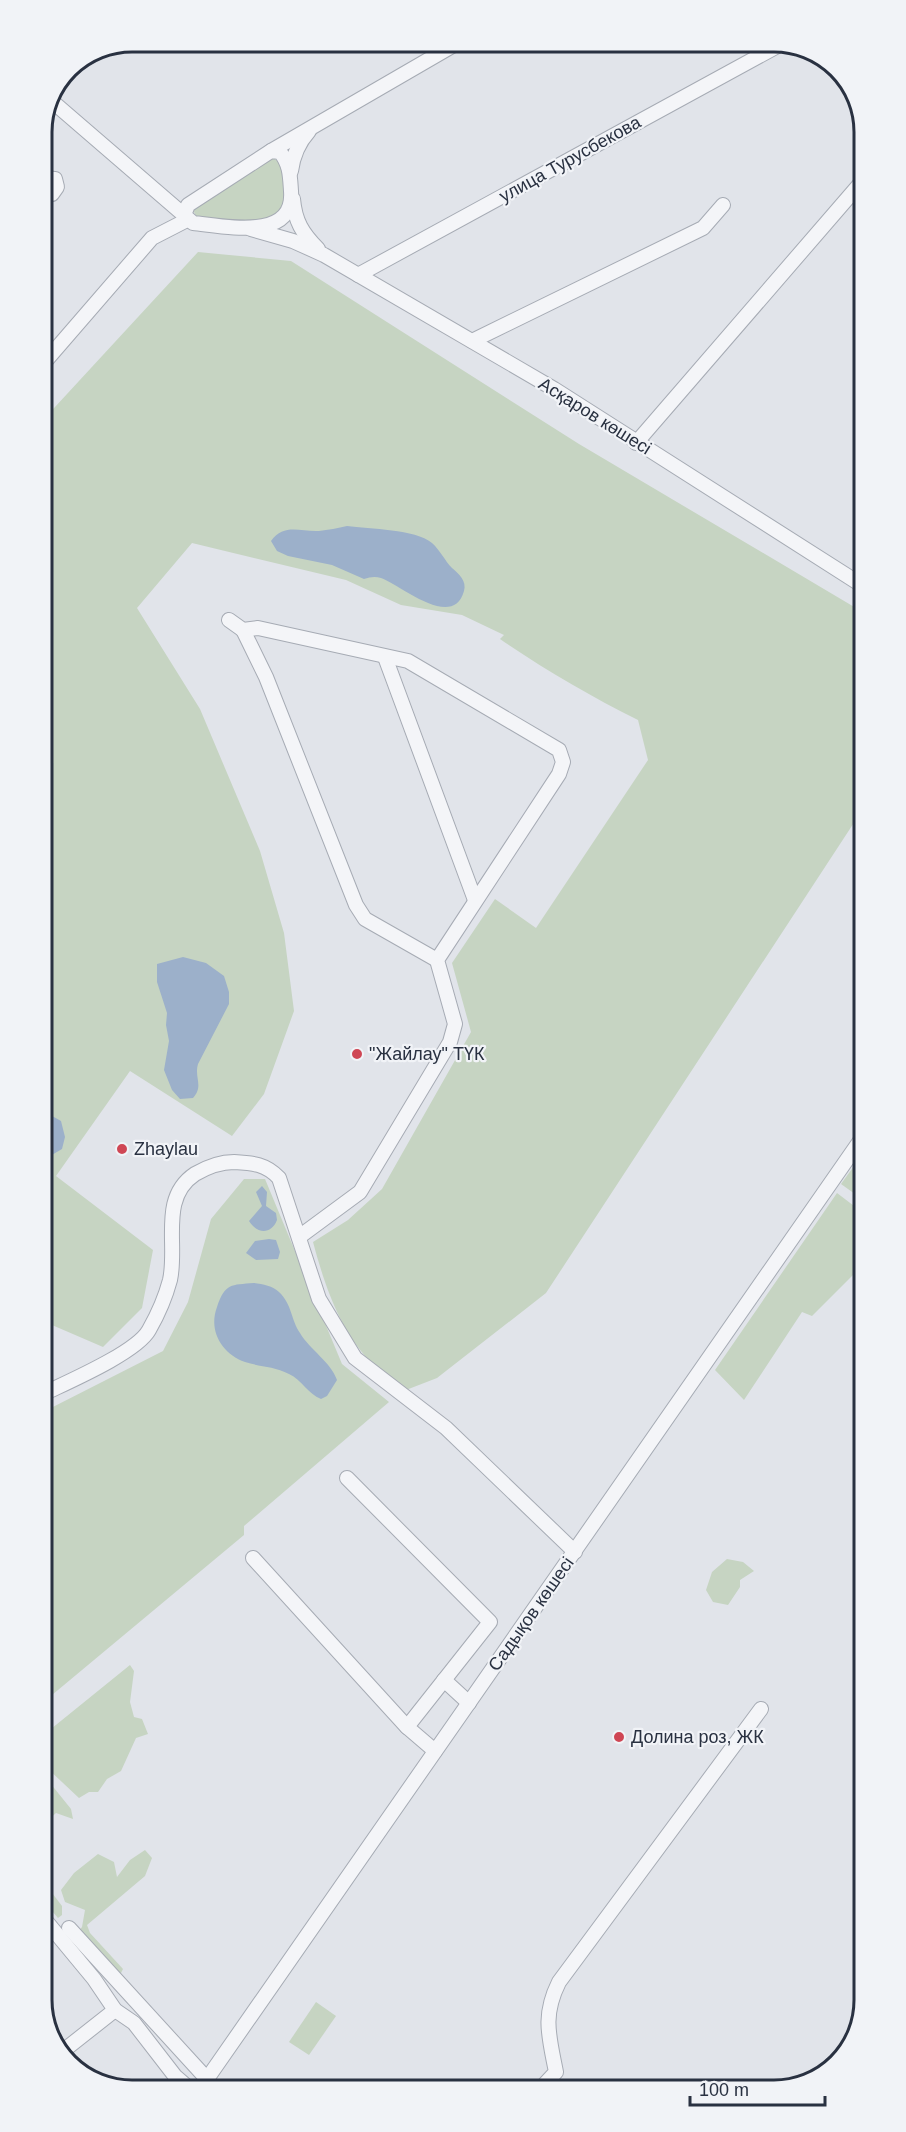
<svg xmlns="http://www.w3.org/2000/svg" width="906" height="2132" viewBox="0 0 906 2132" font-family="Helvetica,sans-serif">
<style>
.green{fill:#c6d4c2}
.water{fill:#9cb0ca}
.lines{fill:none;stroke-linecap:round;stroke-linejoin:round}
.minor-casing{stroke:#a6abb4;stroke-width:16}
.minor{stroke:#f4f5f8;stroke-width:14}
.poi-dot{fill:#cf4654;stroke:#f1f3f7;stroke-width:2}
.labels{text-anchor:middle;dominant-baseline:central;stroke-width:4.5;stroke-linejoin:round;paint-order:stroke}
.street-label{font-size:18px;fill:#293141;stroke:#f1f3f7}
.poi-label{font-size:18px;fill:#293141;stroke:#f1f3f7;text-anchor:start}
.rim{fill:none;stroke:#293141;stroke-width:3}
</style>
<rect width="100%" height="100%" fill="#e1e4ea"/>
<!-- green -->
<g class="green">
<polygon points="271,157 283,164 287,198 280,213 267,222 198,220 192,208"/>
<path d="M198,252L291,261L579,444L861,611V753L856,763L861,812L546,1293L437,1378L406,1390C394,1380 380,1371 369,1360C339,1329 324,1283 313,1242L348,1220L382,1189L471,1032L452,963L495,899L536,928L648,760L638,720C590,696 544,669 500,639L504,635L462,615L401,605L346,580L192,543L137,608L200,709L260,851L284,933L294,1011L264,1094L232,1136L130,1071L56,1176L153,1250L142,1308L103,1347L45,1322L43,420Z"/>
<polygon points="862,1155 862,1199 841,1184"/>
<polygon points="244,1179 265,1179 342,1364 389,1402 244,1526 244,1535 46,1700 45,1411 163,1351 188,1302 211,1219"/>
<polygon points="837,1193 862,1212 862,1266 812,1316 802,1312 744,1400 715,1370"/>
<polygon points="727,1559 743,1562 754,1571 740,1580 740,1587 728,1605 713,1602 706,1590 712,1572"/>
<polygon points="130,1665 134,1671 130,1702 134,1717 142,1719 148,1734 136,1738 121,1771 107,1779 98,1792 89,1792 79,1798 46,1767 46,1733"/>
<polygon points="46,1778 71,1809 73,1819 56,1813 46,1822"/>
<polygon points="145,1850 152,1858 145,1876 87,1925 90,1933 123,1969 121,1973 116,1971 78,1932 82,1927 85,1910 65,1902 61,1890 74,1873 98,1854 114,1862 117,1877 130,1860"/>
<polygon points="46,1885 62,1906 62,1915 58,1918 46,1904"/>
<polygon points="316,2002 336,2016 309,2055 289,2042"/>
</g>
<!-- water -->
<g class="water">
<path d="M347,526C370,529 415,529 432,543C440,550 445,561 452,568C459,574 467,581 464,591C453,631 399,584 381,578C375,576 370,577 364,579L332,565L288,556L277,551L271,541C284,523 300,532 319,531C328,530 338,528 347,526Z"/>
<path d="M183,957L206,963L224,976L229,992V1004L198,1064C194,1078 204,1086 193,1098L180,1099L172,1090L164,1070L169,1041L166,1025L167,1013L157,982V964Z"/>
<polygon points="45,1112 61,1121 65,1137 62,1149 45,1159"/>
<path d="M262,1186L267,1192L266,1206L276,1213L277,1220C271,1235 257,1234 249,1221L262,1206L256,1192Z"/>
<polygon points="269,1239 276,1240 280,1252 278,1259 256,1260 246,1253 255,1241"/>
<path d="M254,1283C263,1284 273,1286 279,1292C292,1304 291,1320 300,1333C310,1350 331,1362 337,1380L327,1396L321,1399C308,1394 302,1380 289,1374C274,1366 260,1367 245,1362C222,1354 208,1331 217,1307C225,1283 231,1285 254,1283Z"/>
</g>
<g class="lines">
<!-- minor casing -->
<g class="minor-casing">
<g id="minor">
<polyline points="53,102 184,215"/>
<path d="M271,151L280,152C290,164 290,176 291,191C295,242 224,226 193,223L184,215L188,205Z"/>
<polyline points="271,151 459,42"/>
<polyline points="42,153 46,176"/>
<path d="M291,171C293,156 299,142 309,131"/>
<polyline points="42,178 55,179 57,187 52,194 42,193"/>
<path d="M293,199C295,221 302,233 318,249"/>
<polyline points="251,229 293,241 324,255 554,389 860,584"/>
<polyline points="358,275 783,43"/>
<polyline points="472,341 703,228 723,205"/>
<polyline points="43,364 152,238 187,220"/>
<polyline points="636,443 859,185"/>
<polyline points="229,620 243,630 258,628 408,661 559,750 563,762 559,774 437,960 455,1024 450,1042 360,1192 299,1237"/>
<polyline points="243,630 266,677 356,905 365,919 437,960"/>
<polyline points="385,657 475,900"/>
<path d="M45,1393C70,1381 137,1352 149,1330C157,1316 166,1295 170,1280C178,1244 159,1198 195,1174C207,1167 221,1162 234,1162C253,1163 266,1164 279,1178L319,1299L355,1358L446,1428L575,1552"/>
<polyline points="347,1478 490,1622 407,1727 435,1751"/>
<polyline points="253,1558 407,1727"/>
<polyline points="444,1680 469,1703"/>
<polyline points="46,1921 94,1979 115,2010 134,2023 175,2076 190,2089"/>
<polyline points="69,1928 207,2079"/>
<polyline points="63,2051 115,2010"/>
<path d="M542,2087L556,2072C549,2036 542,2016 559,1982L761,1709"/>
<polyline points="200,2089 862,1138"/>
</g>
</g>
<!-- minor -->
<use href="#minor" class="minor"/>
</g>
<!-- markers -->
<g class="poi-dot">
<circle cx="357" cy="1054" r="6"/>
<circle cx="122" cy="1149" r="6"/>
<circle cx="619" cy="1737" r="6"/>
</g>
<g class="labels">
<!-- street labels -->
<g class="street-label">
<text transform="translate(570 159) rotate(-29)">улица Турусбекова</text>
<text transform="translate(595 416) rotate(32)">Асқаров көшесі</text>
<text transform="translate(531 1614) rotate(-55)">Садықов көшесі</text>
</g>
<!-- poi labels -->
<g class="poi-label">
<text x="369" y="1054">"Жайлау" ТҮК</text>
<text x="134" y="1149">Zhaylau</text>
<text x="631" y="1737">Долина роз, ЖК</text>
</g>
</g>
<!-- crop -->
<path d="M0 0H906V2132H0ZM132 52H774A80 80 0 0 1 854 132V2000A80 80 0 0 1 774 2080H132A80 80 0 0 1 52 2000V132A80 80 0 0 1 132 52Z" fill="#f1f3f7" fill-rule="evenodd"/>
<path class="rim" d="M132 52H774A80 80 0 0 1 854 132V2000A80 80 0 0 1 774 2080H132A80 80 0 0 1 52 2000V132A80 80 0 0 1 132 52Z"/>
<!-- scale -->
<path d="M690 2096v9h135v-9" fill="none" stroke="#293141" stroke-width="3"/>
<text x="699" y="2096" font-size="18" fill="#293141" stroke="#f1f3f7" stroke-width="4.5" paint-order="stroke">100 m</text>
</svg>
